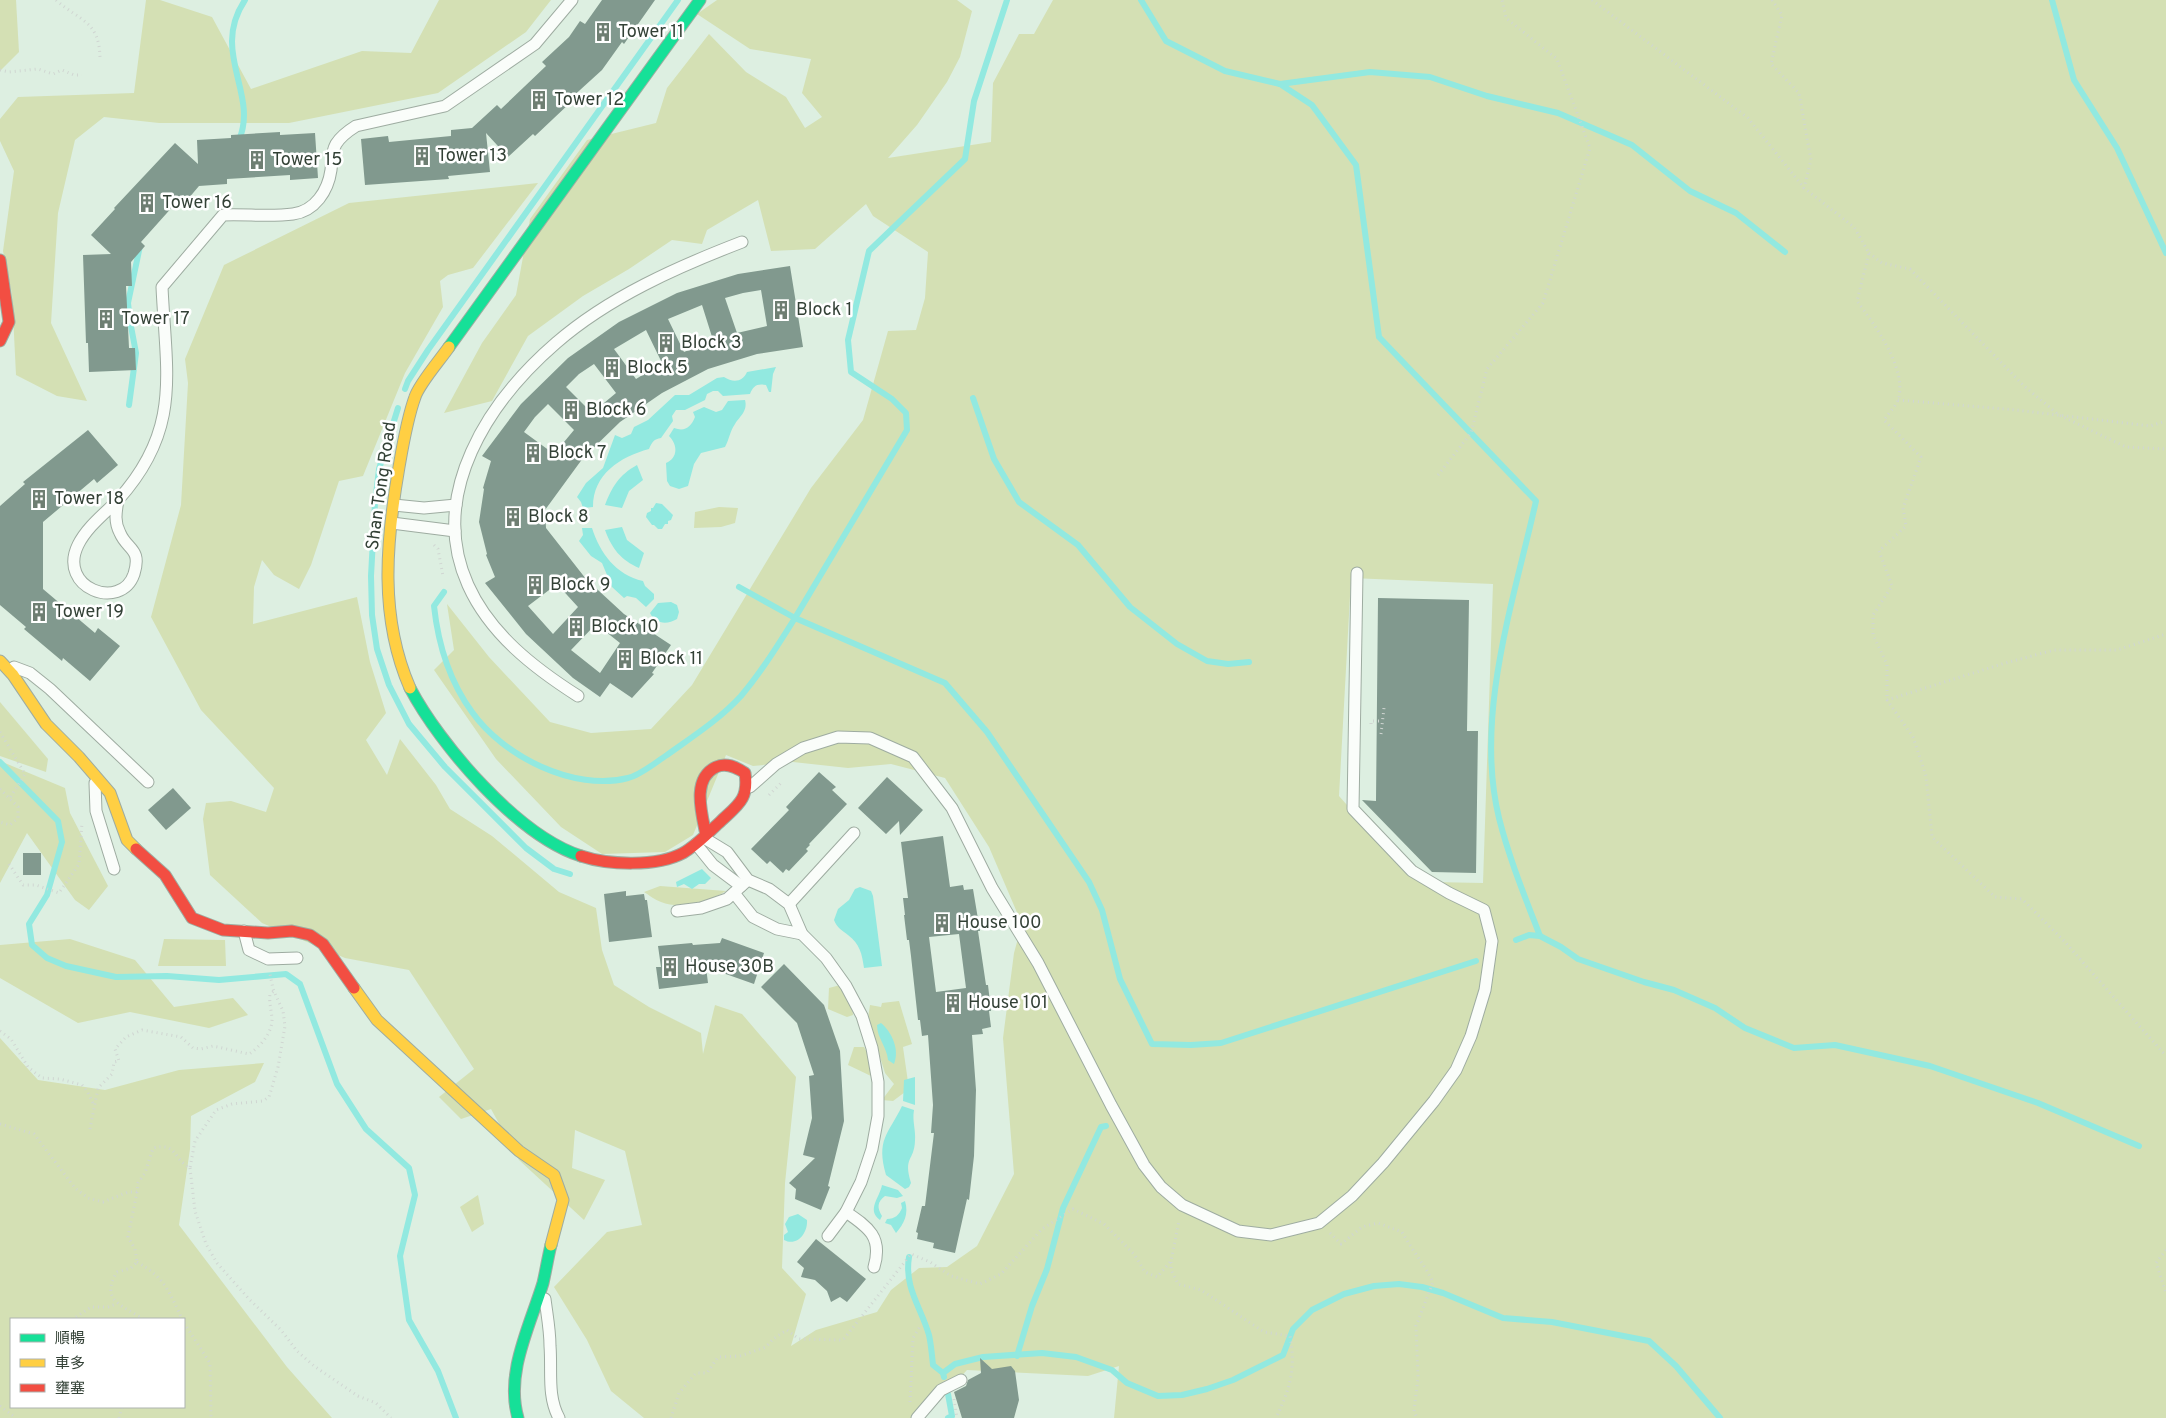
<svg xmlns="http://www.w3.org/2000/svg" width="2166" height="1418" viewBox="0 0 2166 1418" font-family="Overpass,'Noto Sans TC',sans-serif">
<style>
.green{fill:#d4e0b4;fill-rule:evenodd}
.water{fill:#92e9e0}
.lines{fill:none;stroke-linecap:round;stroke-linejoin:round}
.stream{stroke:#92e9e0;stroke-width:6}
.building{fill:#81998e;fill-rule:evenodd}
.lane-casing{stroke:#9eaca1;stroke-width:13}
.fast-casing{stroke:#9eaca1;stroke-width:13}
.slow-casing{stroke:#9eaca1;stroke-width:13}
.jam-casing{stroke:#9eaca1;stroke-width:13}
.path{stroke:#d0d6d2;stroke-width:3;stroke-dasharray:1 4;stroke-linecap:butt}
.lane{stroke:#fafdfa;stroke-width:11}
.fast{stroke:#16e098;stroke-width:11}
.slow{stroke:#ffcf43;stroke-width:11}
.jam{stroke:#f24e42;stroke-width:11}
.labels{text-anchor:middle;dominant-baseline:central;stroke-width:5;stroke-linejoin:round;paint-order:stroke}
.poi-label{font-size:18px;fill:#334136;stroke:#fff;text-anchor:start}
.street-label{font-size:18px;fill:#334136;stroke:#fff}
</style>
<rect width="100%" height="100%" fill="#ddefe1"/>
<!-- green -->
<g class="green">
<polygon points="0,0 16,0 19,52 0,71"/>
<polygon points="146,0 160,0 212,17 251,89 362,51 411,53 439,0 551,0 526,32 438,93 289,123 159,123 104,117 75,140 58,213 51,323 87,401 57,396 16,375 12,294 3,251 14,171 0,141 0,119 18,97 134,93"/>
<path d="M717,0H957L972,11L960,57L947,82L917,125L888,158L991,142L993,83L1019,34H1034L1053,0H2166V1418H1114L1119,1366L1088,1376L967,1370L923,1418H644L611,1391L587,1340L554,1287L607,1232L642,1225L625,1151L575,1130L572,1168L605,1180L584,1220L519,1160L491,1109L461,1119L439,1097L474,1069L409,970L345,958L262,923L210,875L203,819L206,803L231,801L266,812L274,788L201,710L151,617L181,505L188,383L185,359L224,265L349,203L538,183L473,268L448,275L440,281L443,307L405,373L363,476L339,481L311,565L299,589L274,575L262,560L254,587L253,624L357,597L370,662L386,713L366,740L387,775L400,739L436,785L450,809L492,836L559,892L596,908L602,950L614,985L649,1007L701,1033L703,1054L715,1005L742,1014L796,1077L785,1183L782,1268L806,1294L791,1346L816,1330L877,1312L891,1290L919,1268L947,1267L977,1246L1014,1174L1003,1038L1014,953L1022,924L989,847L945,778L891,764L848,768L793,762L753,766L726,755L693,835L665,852L602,854L561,827L496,759L434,670L454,650L447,604L489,657L550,722L591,733L651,729L692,685L811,488L863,420L888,331L916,330L925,298L928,252L873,216L866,204L815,249L771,251L758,200L707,230L702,244L672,240L629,269L583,296L528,336L492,401L444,413L482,343L516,295L530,219L587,140L656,123L667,88L709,34L746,72L786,97L805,128L822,117L802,93L811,59L750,49L697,14ZM1351,578L1493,584L1483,883L1432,882L1362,822L1339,796Z"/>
<polygon points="719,507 738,508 735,523 721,527 694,528 695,512"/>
<polygon points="0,702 48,759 46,772 0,756"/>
<polygon points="0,761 65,788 70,813 108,886 89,910 75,900 27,833 0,883"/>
<path d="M660,886L726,891C708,902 681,910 661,902C655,900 649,895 644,892Z"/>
<polygon points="70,939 135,960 174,1007 233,998 248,1015 209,1028 130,1012 78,1023 0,978 0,945"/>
<polygon points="164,939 225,940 226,966 158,966"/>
<polygon points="844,984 851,992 853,1015 847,1017 828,1009 829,988"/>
<polygon points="899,1001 912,1044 903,1047 909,1089 893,1101 882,1100 894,1084 885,1073 868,1018 870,1005 881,1007 882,1003"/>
<path d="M0,1038L38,1080L105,1090L179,1070L264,1063L255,1082L191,1116L190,1149L179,1225L287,1367L332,1418H0ZM11,1319H184V1407H11Z"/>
<polygon points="854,1047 864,1047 872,1061 871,1076 848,1065"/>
<polygon points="478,1195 484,1224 472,1232 460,1207"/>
</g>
<!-- water -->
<g class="water">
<path d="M776,367L773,374L771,392H769L766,385C757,383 753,386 750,394L723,396L718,391H713L707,394L705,400L685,410H676L672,416L673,421L661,438C654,439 652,442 649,449C620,457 593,474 593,507L583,508L581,502L577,497L586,483L603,468L615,435L622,438L631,434L634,427L648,420L675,395H689L717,378L724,377C733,383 743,382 747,372Z"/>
<path d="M745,400C748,411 740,416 735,424C730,431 729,440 725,447L701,453L694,464L688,486L679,489L670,486L667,481L666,463C678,458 678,445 669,436L674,428C685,432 691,427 695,417L693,412L704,407L716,412L722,410L728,401Z"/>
<path d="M637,465L643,480L629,491L622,508L605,505C612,487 619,475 637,465Z"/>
<polygon points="656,503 662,504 673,515 671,520 668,521 668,524 665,524 662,529 658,529 654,525 652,525 646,517 647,513 651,511 651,508 653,508"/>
<path d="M622,527L627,540L644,553L639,568C621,560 612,549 605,530Z"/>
<path d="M582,528H592C600,553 616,575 643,581L645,586L654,594V599L646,607L636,598L627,596L624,598L612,587L602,563L591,556L579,541L583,535Z"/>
<path d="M671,602L677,605L679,612L677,619C667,625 655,624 650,613L658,603Z"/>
<polygon points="702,869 711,878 705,884 699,884 692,889 684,884 677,887 676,882"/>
<path d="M860,887L871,891L873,896L882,966L864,968C862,954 860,944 848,935C842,930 837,928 834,920L838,909L849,900L855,889Z"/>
<path d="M881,1023C892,1032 900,1050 894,1064L888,1060C887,1047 877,1038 877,1025Z"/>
<polygon points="915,1077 915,1105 903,1101 904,1080"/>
<path d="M902,1106L914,1110C912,1121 916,1130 915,1141C914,1162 903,1156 911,1183L909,1187L905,1189L886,1175C876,1139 888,1135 902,1106Z"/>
<path d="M882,1185L898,1190L903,1196L897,1198L885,1196C877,1202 877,1208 882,1216L880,1220C866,1210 880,1197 882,1185Z"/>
<path d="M905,1201C909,1214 904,1224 896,1233L891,1225L885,1223L887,1219C895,1219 899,1215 902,1208L901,1203Z"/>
<path d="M798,1214L807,1220C808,1233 797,1247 784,1240V1235L788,1232L785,1224L789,1217Z"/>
</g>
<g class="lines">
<!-- stream -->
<g class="stream">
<polyline points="1007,0 974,101 965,159 869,251 848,340 851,372 892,399 906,413 907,430 795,618 945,683 987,732 1089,882 1102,910 1120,979 1152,1044 1191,1045 1221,1043 1476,961"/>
<path d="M1141,0L1166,41L1225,71L1280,84L1312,105L1356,165L1379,337L1536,501C1514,600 1474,716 1499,818C1509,858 1525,897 1540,936L1561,947L1578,959L1644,982L1674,990L1715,1008L1745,1028L1794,1048L1835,1045L1930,1066L2038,1103L2139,1146"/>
<polyline points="2052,0 2074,80 2117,148 2166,253"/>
<polyline points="1280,84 1370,72 1430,77 1487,96 1558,113 1632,145 1690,191 1736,213 1785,252"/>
<path d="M239,140C259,94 210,52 245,0"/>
<polyline points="405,389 408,381 428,350 678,0"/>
<polyline points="973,398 994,459 1019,502 1078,545 1130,607 1177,644 1207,661 1228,664 1249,662"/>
<polyline points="129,405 136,353 130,321 128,303 140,246"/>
<polyline points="398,408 379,469 375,503 371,576 372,615 377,649 389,685 409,724 445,767 526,848 554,869 570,874"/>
<path d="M444,592L434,606C438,643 450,682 472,712C503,756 574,792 628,778C641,775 656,762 667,755C692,737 720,719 741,696C762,671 778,645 795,618L739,587"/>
<polyline points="0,762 58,821 62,842 47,895 29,924 32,945 47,958 66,966 116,977 167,976 219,980 286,974 300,984 337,1084 366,1129 409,1168 415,1195 400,1256 409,1320 438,1371 456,1418"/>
<polyline points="1516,940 1529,935 1540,936"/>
<path d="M909,1257C904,1288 921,1307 929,1335C931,1344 932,1355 933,1365L943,1373"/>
<polyline points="1017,1356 1032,1306 1047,1269 1063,1208 1101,1127 1106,1126"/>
<polyline points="944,1377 943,1373 955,1364 983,1357 1042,1353 1076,1357 1112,1370 1127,1383 1158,1396 1182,1395 1207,1389 1233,1380 1283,1355 1293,1329 1312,1310 1344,1294 1374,1286 1399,1284 1422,1287 1443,1293 1503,1318 1552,1322 1649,1341 1676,1366 1720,1418"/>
<polyline points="948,1394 952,1416 948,1418"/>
</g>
</g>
<!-- building -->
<g class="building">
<polygon points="602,0 655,0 624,44 622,42 602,70 569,100 571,102 535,136 533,134 508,157 486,133 490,172 448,176 449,179 365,185 361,139 388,136 389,142 451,136 451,130 472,128 497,105 501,109 546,66 542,62 569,37 580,21 585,24"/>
<polygon points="280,132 280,135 315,133 318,178 290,180 290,175 227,179 227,184 199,186 188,199 183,195 141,242 145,246 131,262 132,286 126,286 129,348 135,348 136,370 89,372 88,343 86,343 83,255 111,254 91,235 115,209 114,208 175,143 198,164 197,140 231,138 231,135"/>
<path d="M790,266L803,347L757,354L708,369L662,393L620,422L583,458L545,510L546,528L586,579L624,614L671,645L652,673L654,674L632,698L610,683L600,697L573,678L526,634L485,583L495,577L486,555L487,554L479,522L484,489L483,488L491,461L482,456L521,404L568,358L619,322L677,293L738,274ZM761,290L767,326L737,333L725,298L743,293ZM702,305L713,340L684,352L668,319ZM646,330L662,363L636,379L614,349ZM594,364L616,393L592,413L566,387L579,374ZM548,404L574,430L554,454L524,432L535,417ZM557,584L578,607L553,634L528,606ZM596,624L620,643L600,673L571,650Z"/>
<polygon points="88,430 118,465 97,483 94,479 43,522 43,589 95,633 98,628 120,646 90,681 63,658 62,661 24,629 26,627 0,605 0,506 25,484 23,482"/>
<polygon points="1378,598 1469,600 1467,731 1478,731 1476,873 1432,872 1362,800 1376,801"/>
<polygon points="819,772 836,787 832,790 847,804 809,844 810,845 806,849 808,851 789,871 786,869 783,873 770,861 767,864 751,849 789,810 786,807"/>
<polygon points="887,777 923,810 900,835 899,821 886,834 858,808"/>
<polygon points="173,788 191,808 166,830 148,810"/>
<path d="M943,836L950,887L963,885L964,890L973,889L980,931H978L986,985H988L991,1011H989L991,1027L982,1029L983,1034L972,1035L976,1090L974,1156L969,1200L967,1199L955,1253L933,1248L934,1243L917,1239L918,1233L916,1232L922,1206H925L934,1133H931L933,1105L928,1035L922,1036L920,1020H918L911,956L909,940H907L904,915H905L903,898H908L901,842ZM959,934L966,988L936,992L929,937Z"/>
<rect x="23" y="853" width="18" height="22"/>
<polygon points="626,891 626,896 644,894 645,900 647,900 652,937 609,942 604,894"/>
<polygon points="722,938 764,953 754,984 706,967 708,983 659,989 656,967 661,967 658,946 692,943 693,945 720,943"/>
<polygon points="784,964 824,1005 840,1051 844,1121 828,1186 830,1187 821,1210 795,1199 796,1189 789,1183 815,1158 803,1155 812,1118 809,1076 814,1075 797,1023 761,987"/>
<polygon points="816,1239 866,1279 847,1302 840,1297 831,1302 827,1291 815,1280 801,1277 804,1268 797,1262"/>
<polygon points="980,1358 992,1369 1011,1366 1015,1371 1019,1400 1014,1418 962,1418 954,1392 966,1386 968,1380 981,1373"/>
</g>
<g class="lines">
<!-- lane casing -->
<g class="lane-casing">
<g id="lane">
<path d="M118,500C182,429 166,374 162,287L223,215C246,214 271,217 293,214C315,211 328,191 331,170C332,161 331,153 336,144C341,136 348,131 356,126L445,106L535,44L572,0"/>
<path d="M118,500C116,512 114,522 120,533C127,550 142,548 134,574C121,612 57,588 78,545C87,527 104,514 118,500Z"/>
<polyline points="394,505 424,508 456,505"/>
<polyline points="392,523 455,531"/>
<polyline points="14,667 30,673 50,689 148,782"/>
<path d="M578,696C534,668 490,634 468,585C427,494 489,401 556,343C609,297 677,267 742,242"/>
<polyline points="95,783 96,811 114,869"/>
<polyline points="750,787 776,764 803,748 838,737 870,738 913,757 952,808 992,888 1038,963 1111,1105 1144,1165 1161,1187 1182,1205 1238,1231 1271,1235 1319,1223 1352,1196 1383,1163 1434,1101 1456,1070 1471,1036 1485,990 1492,941 1484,910 1449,893 1412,871 1353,809 1357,573"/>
<polyline points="704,838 727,852 748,880 769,889 789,904 802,934 826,958 846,986 862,1016 872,1048 878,1082 878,1116 872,1149 861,1182 846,1212 828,1236"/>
<polyline points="696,844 713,865 741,886"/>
<polyline points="734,893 753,917 777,929 802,934"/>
<polyline points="789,904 854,833"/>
<polyline points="677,911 701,908 727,899 748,880"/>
<polyline points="244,931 249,950 268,959 297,958"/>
<path d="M846,1212C868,1227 883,1237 874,1267"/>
<path d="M545,1299C547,1315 550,1330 550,1346C552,1371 547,1396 559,1418"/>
<polyline points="917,1418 941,1390 961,1380"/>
</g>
</g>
<!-- fast casing -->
<g class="fast-casing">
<g id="fast">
<polyline points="449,347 700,0"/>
<path d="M410,688C440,745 518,836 581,856"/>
<path d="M518,1418C505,1373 530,1326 543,1283C546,1270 548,1257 551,1245"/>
</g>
</g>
<!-- slow casing -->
<g class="slow-casing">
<g id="slow">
<polyline points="0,661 13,675 46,724 79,757 110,793 127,840 136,849"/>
<path d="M410,688C379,617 386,542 399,467C403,444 407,419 415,397C419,384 440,360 449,347"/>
<polyline points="354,988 377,1020 519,1151 554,1175 563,1200 551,1245"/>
</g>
</g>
<!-- jam casing -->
<g class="jam-casing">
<g id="jam">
<polyline points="0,260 9,322 0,341"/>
<polyline points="136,849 165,875 192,918 223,930 268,933 292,931 310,935 323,944 354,988"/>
<path d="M581,856C608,865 657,867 683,853C697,845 709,832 721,821C738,805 749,799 745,773C736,767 726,762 716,767C691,779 702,814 706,835"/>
</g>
</g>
<!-- path -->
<g class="path">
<path d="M56,0C81,22 100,21 100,60"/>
<polyline points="1592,0 1748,118 1804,188"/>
<path d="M1772,0L1782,15L1771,64L1799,93L1811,160L1804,188L1854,227L1869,253L1857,301C1874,324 1908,369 1898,400C1895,407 1888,414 1884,420L1921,457L1903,508L1906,526L1879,551L1892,586L1873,615V635L1887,664V700L1913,737L1926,776L1932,837L1995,897L2022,899L2064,941L2166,1056"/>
<polyline points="0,70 9,72 38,69 53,74 62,70 74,75 82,75"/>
<polyline points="1869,253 1882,263 1910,269 2024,386 2059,415 2126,447 2166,449"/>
<polyline points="1898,400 2016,410 2150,426 2166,421"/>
<polyline points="1438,475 1471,433 1487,369 1543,303 1590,148 1557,59 1506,18 1502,0"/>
<polyline points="434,545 438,549 443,576"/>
<polyline points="1887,700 2002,664 2054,650 2117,650 2166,634"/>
<polyline points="1371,724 1371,721 1382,721"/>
<polyline points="0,732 25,774 10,798"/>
<polyline points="1381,734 1384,708"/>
<polyline points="0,789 18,807 18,818 10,825 0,822"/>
<polyline points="769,795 781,783"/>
<polyline points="9,864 23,885 36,885 59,893 79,864 82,823"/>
<polyline points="0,1031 11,1039 28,1067 42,1078 60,1079 82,1085 87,1091 94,1105"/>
<path d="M0,1124L34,1134L75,1188L88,1198L103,1202L128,1192H137L138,1183L145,1173L153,1148C177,1142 173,1159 190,1168L195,1141L216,1110L232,1104L263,1101L269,1097L278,1067L285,1026L283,1011L273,989L270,974"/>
<path d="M90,1129L98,1088L112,1074L114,1062L119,1061L115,1049L126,1037L142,1030L181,1037L193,1048L201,1049L213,1046L249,1054C260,1047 273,1032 272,1018C271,1009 269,1002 270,994L274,991"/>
<polyline points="190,1168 195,1211 206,1244 217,1263 249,1299 281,1330 297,1351 314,1366 358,1396 376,1403 391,1418"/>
<path d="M137,1192L128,1237L135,1249L137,1262L131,1268L117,1272C99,1301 124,1306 143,1319"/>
<path d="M1330,1233L1341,1244L1362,1227L1378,1223L1402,1232C1412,1250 1424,1264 1433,1282L1416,1326L1418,1378L1414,1411L1417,1418"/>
<polyline points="2166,1250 2156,1263 2166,1293"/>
<path d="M137,1262C165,1278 169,1291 182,1319"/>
<path d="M1171,1262V1270L1178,1284L1201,1290L1264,1332L1290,1336C1296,1370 1290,1388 1276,1418"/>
<polyline points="76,1317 91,1307 108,1307 116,1304"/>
<polyline points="184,1323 210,1363 211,1418"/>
<polyline points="954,1399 957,1418"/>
<polyline points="910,1402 913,1338 921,1325"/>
<polyline points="0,1406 16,1418"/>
<polyline points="119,1418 122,1407"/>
<polyline points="671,1418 679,1393 696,1373 707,1373 718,1357 740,1356 766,1347 773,1339 787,1330 799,1339 843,1340 911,1254 930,1262 951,1276 980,1284 1001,1274 1042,1229 1073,1209 1104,1224 1134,1254 1145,1272 1157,1277 1171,1261 1179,1221"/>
</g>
<!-- lane -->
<use href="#lane" class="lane"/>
<!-- fast -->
<use href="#fast" class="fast"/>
<!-- slow -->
<use href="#slow" class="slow"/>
<!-- jam -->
<use href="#jam" class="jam"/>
</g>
<!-- icons -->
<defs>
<g id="building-bare" transform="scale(1.5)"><path d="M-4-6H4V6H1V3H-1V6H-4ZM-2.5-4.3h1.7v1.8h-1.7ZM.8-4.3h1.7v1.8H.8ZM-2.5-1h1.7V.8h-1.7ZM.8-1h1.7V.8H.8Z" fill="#6e7e72" stroke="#fff" stroke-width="2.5" paint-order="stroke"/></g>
</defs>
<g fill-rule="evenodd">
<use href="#building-bare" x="603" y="32"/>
<use href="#building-bare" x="539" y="100"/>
<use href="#building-bare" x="422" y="156"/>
<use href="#building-bare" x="257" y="160"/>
<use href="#building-bare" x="147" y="203"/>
<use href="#building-bare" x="781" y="310"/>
<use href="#building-bare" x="106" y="319"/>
<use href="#building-bare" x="666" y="343"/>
<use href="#building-bare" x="612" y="368"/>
<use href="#building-bare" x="571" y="410"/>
<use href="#building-bare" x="533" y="453"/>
<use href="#building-bare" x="39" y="499"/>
<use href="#building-bare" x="513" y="517"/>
<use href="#building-bare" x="535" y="585"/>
<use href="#building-bare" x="39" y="612"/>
<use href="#building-bare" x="576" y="627"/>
<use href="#building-bare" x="625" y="659"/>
<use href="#building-bare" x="942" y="923"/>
<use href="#building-bare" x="670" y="967"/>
<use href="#building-bare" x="953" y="1003"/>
</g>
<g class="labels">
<!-- poi labels -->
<g class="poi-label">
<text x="618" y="32">Tower 11</text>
<text x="554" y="100">Tower 12</text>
<text x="437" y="156">Tower 13</text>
<text x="272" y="160">Tower 15</text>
<text x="162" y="203">Tower 16</text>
<text x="796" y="310">Block 1</text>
<text x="121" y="319">Tower 17</text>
<text x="681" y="343">Block 3</text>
<text x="627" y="368">Block 5</text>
<text x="586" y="410">Block 6</text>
<text x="548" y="453">Block 7</text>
<text x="54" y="499">Tower 18</text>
<text x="528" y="517">Block 8</text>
<text x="550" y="585">Block 9</text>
<text x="54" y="612">Tower 19</text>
<text x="591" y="627">Block 10</text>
<text x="640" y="659">Block 11</text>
<text x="957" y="923">House 100</text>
<text x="685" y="967">House 30B</text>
<text x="968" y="1003">House 101</text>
</g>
<!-- street labels -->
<g class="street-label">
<text transform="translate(382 486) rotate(-82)">Shan Tong Road</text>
</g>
</g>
<!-- legend -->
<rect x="10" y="1318" width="175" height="90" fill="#ffffff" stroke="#adb3af"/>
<rect x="20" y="1334" width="25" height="8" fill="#16e098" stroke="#adb3af"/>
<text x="55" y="1343" font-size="15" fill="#334136">順暢</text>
<rect x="20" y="1359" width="25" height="8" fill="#ffcf43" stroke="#adb3af"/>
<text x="55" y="1368" font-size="15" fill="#334136">車多</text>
<rect x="20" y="1384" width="25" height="8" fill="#f24e42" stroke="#adb3af"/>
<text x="55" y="1393" font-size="15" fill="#334136">壅塞</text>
</svg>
